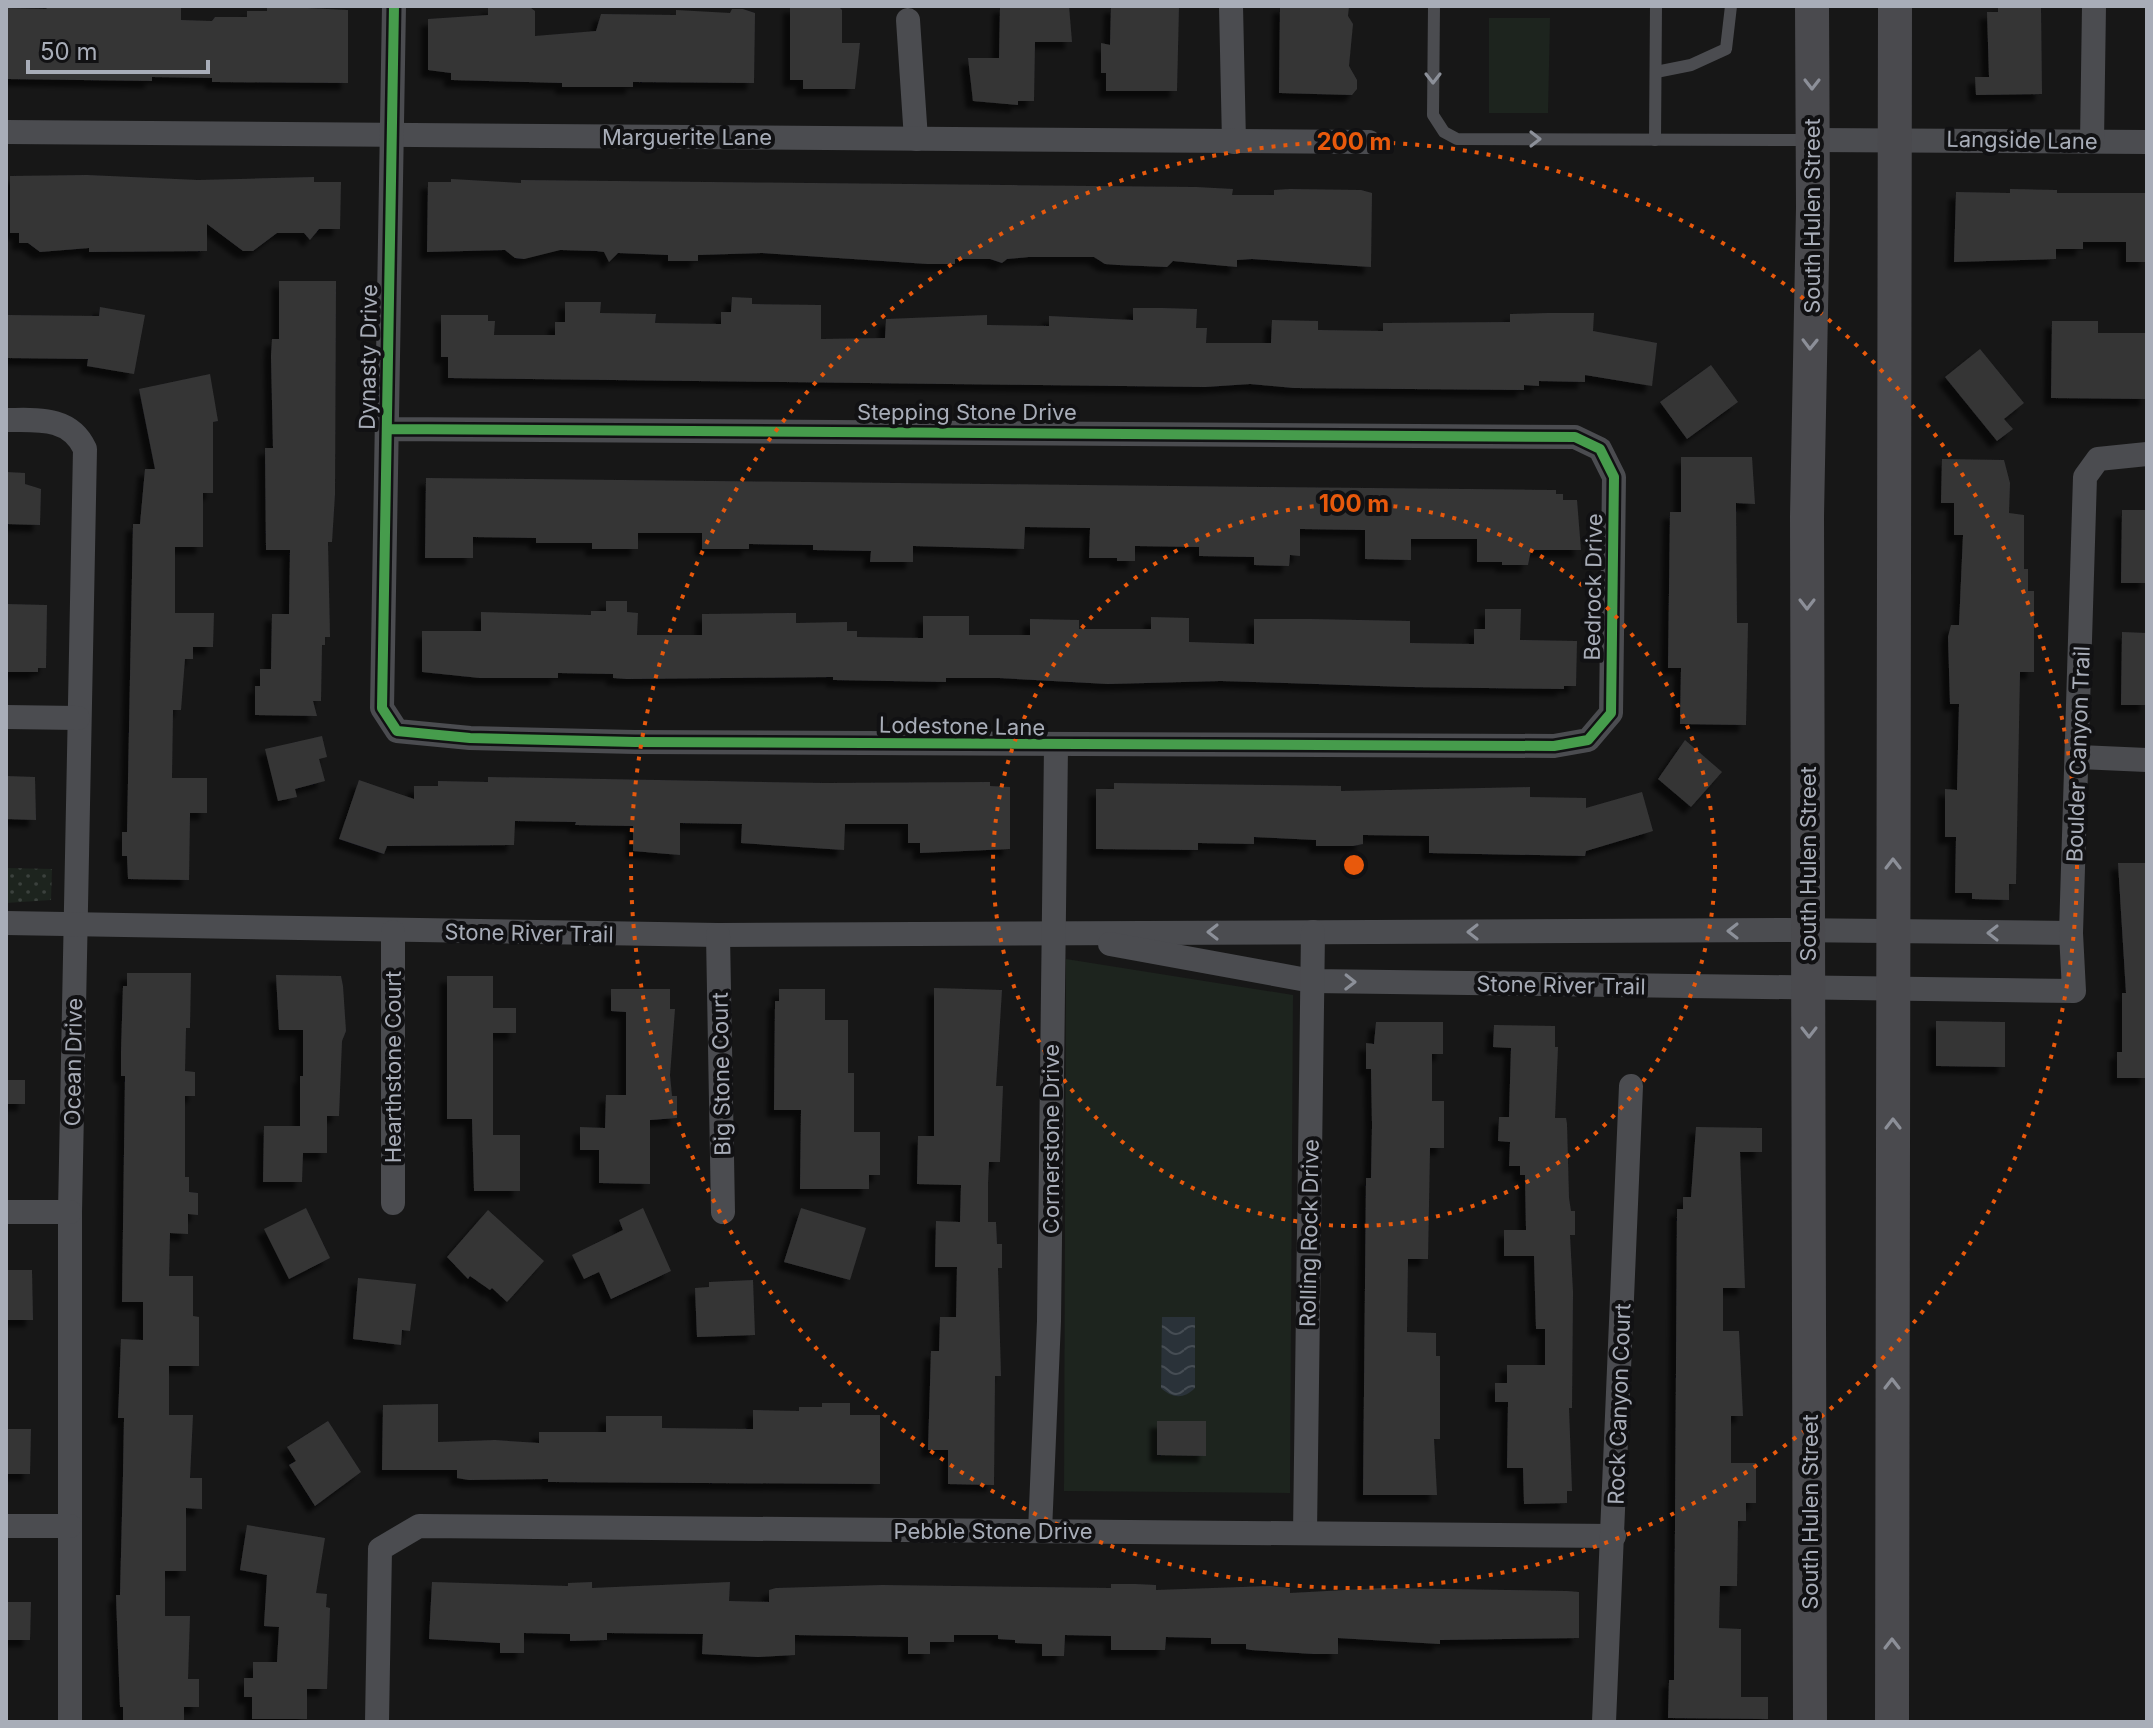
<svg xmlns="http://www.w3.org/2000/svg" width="2153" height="1728" viewBox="0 0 2153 1728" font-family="Inter,sans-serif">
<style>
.grass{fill:url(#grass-dots)}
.green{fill:#1d241e}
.water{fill:url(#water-waves)}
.building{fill:#353536;filter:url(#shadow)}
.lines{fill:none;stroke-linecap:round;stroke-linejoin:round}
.service{stroke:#4b4c50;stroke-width:12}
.minor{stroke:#4b4c50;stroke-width:24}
.secondary{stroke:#4a4a4e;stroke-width:34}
.cycleway-casing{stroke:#111113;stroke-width:15}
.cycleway{stroke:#469c4c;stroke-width:10}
.oneway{stroke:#8c9099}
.oneway2{stroke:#8c8f98}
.ring{fill:none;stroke:#e8590c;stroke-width:4;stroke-dasharray:4 8}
.labels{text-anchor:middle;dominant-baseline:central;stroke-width:8;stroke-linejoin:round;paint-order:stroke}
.street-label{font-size:22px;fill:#a8adb8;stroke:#111113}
.centre{fill:#e8590c;stroke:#111113;stroke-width:4}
.ring-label{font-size:24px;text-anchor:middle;font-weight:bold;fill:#e8590c;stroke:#111113;stroke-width:8;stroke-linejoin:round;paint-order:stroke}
</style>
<defs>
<pattern id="grass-dots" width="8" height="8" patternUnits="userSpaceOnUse" patternTransform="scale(2)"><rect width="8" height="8" fill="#1d241e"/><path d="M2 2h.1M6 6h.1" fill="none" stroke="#3b413d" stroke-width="1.8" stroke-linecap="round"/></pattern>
<pattern id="water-waves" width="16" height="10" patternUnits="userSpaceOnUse" patternTransform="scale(2)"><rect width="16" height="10" fill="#2a3239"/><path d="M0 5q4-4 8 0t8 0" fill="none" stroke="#464d54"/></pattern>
<filter id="shadow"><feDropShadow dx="-7" dy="7" stdDeviation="2" flood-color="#0009"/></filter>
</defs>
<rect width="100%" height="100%" fill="#171717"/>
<!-- grass -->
<polygon class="grass" points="6,868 52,869 51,900 6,903"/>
<!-- green -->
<g class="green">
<polygon points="1489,18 1550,18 1548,113 1489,113"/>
<polygon points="1066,959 1293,995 1290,1493 1064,1491"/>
</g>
<!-- water -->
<path class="water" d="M1162,1317H1195V1388C1184,1399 1173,1399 1161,1388Z"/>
<!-- building -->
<g class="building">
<polygon points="49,6 181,6 181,20 212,21 215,17 247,17 247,11 267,11 267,6 348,10 348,83 212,82 212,78 152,77 152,81 6,79 6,8 46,9"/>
<polygon points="790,6 838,6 842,10 842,43 860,43 855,89 803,89 803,80 790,80"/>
<polygon points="1000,6 1069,6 1072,42 1035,42 1034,101 1018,101 1018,105 973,101 968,58 999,58"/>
<polygon points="1111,6 1179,6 1177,91 1106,91 1106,73 1101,73 1101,43 1110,45"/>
<polygon points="1280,6 1349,6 1348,16 1353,24 1349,66 1357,80 1357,89 1352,95 1279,93"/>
<polygon points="1998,6 2041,6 2042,94 1976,95 1975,77 1989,77 1987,12 1998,12"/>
<polygon points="488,7 531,8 535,11 535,36 596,31 601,14 676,15 676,10 730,13 732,9 743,9 755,13 754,83 633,82 633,87 562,87 562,83 451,80 451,73 428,70 428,19 488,15"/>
<polygon points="87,175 198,180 314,177 314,182 341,182 340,229 319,229 310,240 304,233 277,233 253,251 243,251 207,224 207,251 89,252 89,248 40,252 28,243 19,243 19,233 10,233 10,176"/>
<polygon points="451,179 521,183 521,180 1196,187 1233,189 1232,195 1274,195 1274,190 1290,189 1361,190 1372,193 1371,267 1252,259 1237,260 1237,267 1173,261 1167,267 1118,265 1105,264 1094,257 1029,257 1007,259 1002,263 990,259 955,259 955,264 928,264 762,253 698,255 698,261 668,261 668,255 618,253 609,262 604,252 596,251 560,250 524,259 515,258 505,250 427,252 428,182 451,182"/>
<polygon points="2010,189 2057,190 2057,193 2147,193 2147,262 2126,262 2126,242 2083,242 2083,249 2056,249 2056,259 1954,262 1956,192 2010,193"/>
<polygon points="279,281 336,281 335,494 332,542 328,542 330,637 325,637 325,645 322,645 321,701 313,701 317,716 255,715 255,686 260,686 260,669 271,669 272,614 289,614 290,550 266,550 265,448 273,448 271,356 272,339 279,339"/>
<polygon points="732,297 752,298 752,304 821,305 821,339 885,338 886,319 987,315 987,325 1049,326 1049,316 1133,320 1133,308 1162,308 1197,309 1196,328 1207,328 1206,343 1271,343 1272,320 1318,321 1318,330 1383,331 1383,323 1510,322 1510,314 1548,313 1594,313 1593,331 1657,343 1652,386 1585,375 1585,382 1539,381 1539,386 1524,385 1524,390 1294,388 1250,384 1205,387 448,378 448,357 441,357 441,315 488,315 488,321 495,321 494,335 555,335 555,322 565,322 565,302 601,302 600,313 656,314 655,323 721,324 721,312 731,312"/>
<polygon points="100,307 145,315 134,374 87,366 88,359 6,358 6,315 99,316"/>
<polygon points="2052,321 2098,321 2098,333 2147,333 2147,399 2051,398"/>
<polygon points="1980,349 2024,403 2004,419 2013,429 1997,441 1945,377"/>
<polygon points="1711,365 1738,402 1687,439 1660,402"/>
<polygon points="210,374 218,421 213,422 213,493 203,493 203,547 175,547 175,613 214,613 213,647 193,647 193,659 185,659 181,710 173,710 172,778 207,778 207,813 190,813 189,880 128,879 127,856 122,856 122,832 127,832 133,524 140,524 145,469 155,469 139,389"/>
<polygon points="1681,457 1752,457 1755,504 1736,503 1737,623 1748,623 1746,725 1680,724 1681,668 1668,668 1670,512 1681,512"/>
<polygon points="1942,459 2004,460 2010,483 2009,513 2024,515 2024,569 2028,569 2028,591 2034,591 2034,672 2020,672 2016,884 2009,884 2009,900 1972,899 1972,893 1955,893 1956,837 1945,837 1945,789 1957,790 1959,704 1950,704 1948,637 1951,625 1959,625 1963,535 1954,535 1954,503 1941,503"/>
<polygon points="6,472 25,473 25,484 41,489 40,525 6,524"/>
<polygon points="426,478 1556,490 1556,494 1563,494 1563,500 1577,500 1581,550 1531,550 1528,565 1502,565 1502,562 1477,562 1477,539 1411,539 1411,560 1365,559 1365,530 1300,529 1300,556 1290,555 1289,566 1254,565 1254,557 1199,556 1199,547 1135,546 1135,561 1117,561 1117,558 1089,558 1090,528 1025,527 1024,549 913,546 913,562 870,562 871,551 813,550 813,545 749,544 749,549 702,549 702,533 638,533 638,549 592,549 592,543 536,543 536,538 473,537 473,558 425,558"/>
<polygon points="2122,510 2147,510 2147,583 2121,583"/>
<polygon points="606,601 627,601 627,612 638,613 637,635 702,635 702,614 796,613 796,623 847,622 847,631 857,631 857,637 923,638 923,616 969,616 969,635 1030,635 1030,619 1079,620 1079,629 1151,629 1151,617 1189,618 1189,642 1254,644 1254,619 1310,619 1410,621 1410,643 1474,644 1474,629 1485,629 1485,609 1521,609 1520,640 1577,641 1576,686 1564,686 1564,689 1409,687 1221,681 1108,684 999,678 946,678 946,682 833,680 833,677 627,679 613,678 613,674 558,673 558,678 480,678 422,672 422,631 481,631 481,612 591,615 591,611 606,611"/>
<polygon points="6,604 47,605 46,668 38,668 38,672 6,672"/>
<polygon points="2122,632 2147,633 2147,705 2121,705"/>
<polygon points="322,736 327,757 319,759 325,781 295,789 297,797 278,801 265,749"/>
<polygon points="1685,740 1722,772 1691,807 1658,779"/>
<polygon points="6,776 35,777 36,820 6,819"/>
<polygon points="488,777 825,783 990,782 990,786 1010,787 1010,849 920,853 920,843 908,843 908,824 845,824 844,850 741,843 742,824 680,823 680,855 633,851 633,826 575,825 576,822 515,821 514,845 387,846 384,854 339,839 359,780 414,799 414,786 438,786 438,781 488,782"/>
<polygon points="1114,783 1341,786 1341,791 1530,787 1530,797 1586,798 1586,808 1642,792 1653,831 1586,851 1585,856 1429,853 1429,836 1363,835 1363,844 1353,846 1316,846 1316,840 1254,837 1254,844 1198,843 1198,850 1096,849 1096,789 1114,789"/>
<polygon points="2118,863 2147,863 2147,1078 2117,1078 2117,1052 2122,1052 2122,993 2126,993"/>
<polygon points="127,973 191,973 190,1028 186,1028 185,1071 195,1072 195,1096 185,1096 185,1177 189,1177 189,1192 198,1193 198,1215 188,1214 188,1234 170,1233 169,1276 193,1276 193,1316 199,1317 199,1366 169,1366 169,1415 193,1415 190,1478 202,1478 202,1509 186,1508 186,1571 165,1571 165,1616 190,1616 188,1679 199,1679 199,1707 184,1707 184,1722 123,1722 123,1707 120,1707 116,1595 120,1595 123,1474 124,1418 118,1418 121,1339 143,1340 143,1302 122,1302 125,1076 121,1076 121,1052 123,986 127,986"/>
<polygon points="276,975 341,976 343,986 346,1031 342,1041 339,1116 327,1116 327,1153 303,1153 302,1182 263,1182 264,1126 300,1126 300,1076 303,1076 303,1030 279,1030"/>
<polygon points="447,976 493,976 493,1008 516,1008 516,1033 493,1033 493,1135 520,1135 520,1191 474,1191 472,1119 447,1119"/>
<polygon points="934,988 1002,990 996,1086 1003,1086 1000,1162 989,1162 988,1184 988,1222 996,1222 997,1244 1002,1244 1002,1268 998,1268 1001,1376 995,1376 994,1485 948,1484 948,1450 928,1450 931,1351 939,1351 940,1317 956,1317 957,1267 935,1267 936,1221 960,1222 961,1185 917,1184 918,1136 934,1136"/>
<polygon points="611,989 670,989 670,1009 675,1009 670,1075 672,1096 677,1096 677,1118 650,1120 650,1184 599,1183 599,1150 580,1150 580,1127 605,1128 606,1095 626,1095 626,1012 611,1011"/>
<polygon points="779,989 825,989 825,1020 848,1020 848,1073 854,1073 854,1132 880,1132 880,1175 869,1175 869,1189 800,1189 801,1110 774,1110 775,1001 779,1001"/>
<polygon points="1936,1021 2005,1022 2005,1067 1936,1066"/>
<polygon points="1376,1022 1443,1022 1443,1054 1432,1054 1432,1101 1444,1101 1444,1148 1430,1148 1428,1259 1408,1259 1407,1332 1436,1333 1436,1356 1440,1356 1440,1439 1434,1439 1437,1495 1363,1495 1366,1178 1371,1178 1372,1125 1371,1069 1366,1069 1366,1043 1374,1044"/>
<polygon points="1494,1025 1555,1026 1555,1047 1558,1047 1555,1118 1566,1118 1567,1124 1569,1198 1571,1211 1575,1211 1575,1235 1570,1235 1573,1292 1572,1408 1569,1408 1572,1491 1567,1491 1567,1503 1524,1504 1523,1468 1507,1468 1508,1402 1495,1402 1495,1383 1507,1383 1507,1365 1545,1365 1545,1329 1536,1329 1534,1256 1504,1256 1504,1230 1526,1230 1525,1175 1520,1175 1520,1166 1509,1166 1510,1142 1498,1141 1499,1117 1509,1117 1511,1048 1493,1047"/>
<rect x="6" y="1080" width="19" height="24"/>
<polygon points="1696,1127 1762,1128 1762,1152 1740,1152 1745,1288 1723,1288 1723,1331 1739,1331 1743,1416 1731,1416 1731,1463 1756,1463 1756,1503 1746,1503 1746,1521 1738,1521 1737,1586 1720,1586 1719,1628 1741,1629 1741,1697 1768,1697 1768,1719 1668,1718 1669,1680 1674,1680 1677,1209 1683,1209 1683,1197 1691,1197"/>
<polygon points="306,1208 330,1258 289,1279 264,1229"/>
<polygon points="643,1208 671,1271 611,1299 599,1272 584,1279 572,1255 623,1230 619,1220"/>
<polygon points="801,1208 866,1228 850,1280 784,1262"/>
<polygon points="488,1210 544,1261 507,1302 492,1288 490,1290 470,1276 468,1279 447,1257"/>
<polygon points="6,1270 32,1270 33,1320 6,1320"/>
<polygon points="358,1278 416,1284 410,1331 402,1330 401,1345 353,1339"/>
<polygon points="753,1280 755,1335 697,1337 695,1288 709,1287 709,1282"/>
<polygon points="822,1403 850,1403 850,1415 880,1415 880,1484 548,1482 548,1479 469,1480 457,1478 457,1470 382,1470 383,1405 438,1404 438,1442 495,1440 539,1443 539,1432 606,1432 606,1416 662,1416 662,1428 753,1429 753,1410 799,1411 799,1407 822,1407"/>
<polygon points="328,1421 361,1472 315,1506 289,1465 296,1461 287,1447"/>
<polygon points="1157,1421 1206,1421 1206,1456 1157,1455"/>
<polygon points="6,1429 31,1429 30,1474 6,1474"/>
<polygon points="247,1525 325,1538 316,1593 327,1594 326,1607 330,1608 327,1689 307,1689 307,1719 252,1719 252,1697 244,1697 244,1678 253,1678 253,1662 277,1662 279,1627 264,1626 267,1575 240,1570"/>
<polygon points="432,1582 568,1586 568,1583 592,1582 592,1588 730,1582 729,1601 769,1602 769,1590 776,1588 882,1585 1111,1588 1111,1584 1135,1584 1156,1585 1156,1590 1270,1586 1290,1588 1290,1593 1382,1588 1567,1591 1579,1592 1579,1638 1440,1640 1440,1644 1338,1638 1338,1654 1314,1654 1251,1650 1246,1649 1246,1644 1211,1644 1211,1638 1166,1637 1165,1650 1111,1650 1111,1636 1065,1635 1064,1656 1042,1656 1042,1644 1015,1643 1015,1640 998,1639 998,1635 954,1635 954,1642 930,1642 930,1654 908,1654 908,1637 795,1635 795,1655 758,1657 702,1654 703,1634 607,1633 607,1640 570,1641 570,1634 524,1633 524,1653 500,1653 500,1643 429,1639"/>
<polygon points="6,1602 31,1602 30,1640 6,1640"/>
</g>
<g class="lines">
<!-- service -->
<g class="service">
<polyline points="1434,6 1433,115 1444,132 1457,139 1810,140"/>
<polyline points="1656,72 1691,65 1726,49 1731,6"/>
<polyline points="1655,140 1656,6"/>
</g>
<!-- minor -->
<g class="minor">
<polyline points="1231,6 1234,142"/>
<polyline points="908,20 916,139"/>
<polyline points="6,132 1369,142"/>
<polyline points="1813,140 2147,142"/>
<polyline points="2092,141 2094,6"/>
<path d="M6,420C37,420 70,416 85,449L70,1212V1722"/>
<polyline points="387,429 1575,437 1600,449 1614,477 1611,713 1588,740 1554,746 635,742 470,738 397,731 382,708 394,6"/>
<polyline points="6,717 78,718"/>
<polyline points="2079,757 2147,760"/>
<polyline points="6,923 718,935 1787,930 2071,933"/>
<polyline points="718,935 723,1212"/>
<polyline points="1110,944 1312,981 2074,991 2071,933 2085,477 2098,459 2147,454"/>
<polyline points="393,1203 393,932"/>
<polyline points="6,1212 70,1212"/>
<polyline points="6,1526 70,1526"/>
<polyline points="1040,1531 1049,1321 1056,746"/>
<polyline points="1305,1533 1313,932"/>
<polyline points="377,1722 380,1549 419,1526 1614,1536"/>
<polyline points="1604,1722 1631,1086"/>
</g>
<!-- secondary -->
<g class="secondary">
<polyline points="1810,1722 1807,516 1813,208 1812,6"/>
<polyline points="1892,1722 1895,6"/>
</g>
<!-- cycleway casing -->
<g class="cycleway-casing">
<polyline id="cycleway" points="387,429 1575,437 1600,449 1614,477 1611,713 1588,740 1554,746 635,742 470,738 397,731 382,708 394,6"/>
</g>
<!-- cycleway -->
<use href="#cycleway" class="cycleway"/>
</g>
<!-- one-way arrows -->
<defs><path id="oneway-chevron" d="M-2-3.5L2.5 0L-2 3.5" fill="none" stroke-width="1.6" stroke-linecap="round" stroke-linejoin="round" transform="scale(2)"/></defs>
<g class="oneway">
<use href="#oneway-chevron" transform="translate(1433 78) rotate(90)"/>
<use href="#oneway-chevron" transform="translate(1535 139)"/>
<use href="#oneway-chevron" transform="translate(1733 931) rotate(180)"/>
<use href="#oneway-chevron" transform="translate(1213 932) rotate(180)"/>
<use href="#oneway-chevron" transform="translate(1473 932) rotate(180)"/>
<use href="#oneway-chevron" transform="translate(1993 933) rotate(180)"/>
<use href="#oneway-chevron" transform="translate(1350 982) rotate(1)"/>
</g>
<g class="oneway2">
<use href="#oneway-chevron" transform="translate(1812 84) rotate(90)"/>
<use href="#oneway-chevron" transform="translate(1810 344) rotate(91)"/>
<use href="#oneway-chevron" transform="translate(1807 604) rotate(90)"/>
<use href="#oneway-chevron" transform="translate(1893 864) rotate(-90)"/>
<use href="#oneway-chevron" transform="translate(1809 1032) rotate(90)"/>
<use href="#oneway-chevron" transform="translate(1893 1124) rotate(-90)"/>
<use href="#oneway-chevron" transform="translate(1892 1384) rotate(-90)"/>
<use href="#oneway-chevron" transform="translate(1892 1644) rotate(-90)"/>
</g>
<!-- distance rings -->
<g class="ring">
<circle cx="1354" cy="865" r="361"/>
<circle cx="1354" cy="865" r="723"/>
</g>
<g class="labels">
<!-- street labels -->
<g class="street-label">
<text x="687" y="137">Marguerite Lane</text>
<text transform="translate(2022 140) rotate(1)">Langside Lane</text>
<text transform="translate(1812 216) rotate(-90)">South Hulen Street</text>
<text transform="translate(368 357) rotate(-89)">Dynasty Drive</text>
<text x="967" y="412">Stepping Stone Drive</text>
<text transform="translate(1593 587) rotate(-89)">Bedrock Drive</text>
<text transform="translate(962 726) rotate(1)">Lodestone Lane</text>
<text transform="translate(2078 754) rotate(-88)">Boulder Canyon Trail</text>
<text transform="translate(1808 864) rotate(-90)">South Hulen Street</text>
<text transform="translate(529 933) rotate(1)">Stone River Trail</text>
<text transform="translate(1561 985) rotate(1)">Stone River Trail</text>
<text transform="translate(73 1062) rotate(-89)">Ocean Drive</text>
<text transform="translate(393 1067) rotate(-90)">Hearthstone Court</text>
<text transform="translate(721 1074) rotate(-91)">Big Stone Court</text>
<text transform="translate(1051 1139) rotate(-90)">Cornerstone Drive</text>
<text transform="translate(1309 1233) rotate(-89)">Rolling Rock Drive</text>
<text transform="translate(1619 1404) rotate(-88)">Rock Canyon Court</text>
<text transform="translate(1810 1512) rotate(-90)">South Hulen Street</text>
<text x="993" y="1531">Pebble Stone Drive</text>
</g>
</g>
<circle cx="1354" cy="865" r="12" class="centre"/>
<g class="ring-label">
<text x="1354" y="150">200 m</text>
<text x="1354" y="512">100 m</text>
</g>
<!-- border -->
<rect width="2153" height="1728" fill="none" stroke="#a8adb8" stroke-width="16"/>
<!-- scale -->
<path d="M28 60v12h180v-12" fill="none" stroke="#a8adb8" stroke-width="4"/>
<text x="40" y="60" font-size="24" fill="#a8adb8" stroke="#111113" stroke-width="6" paint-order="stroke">50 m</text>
</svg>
